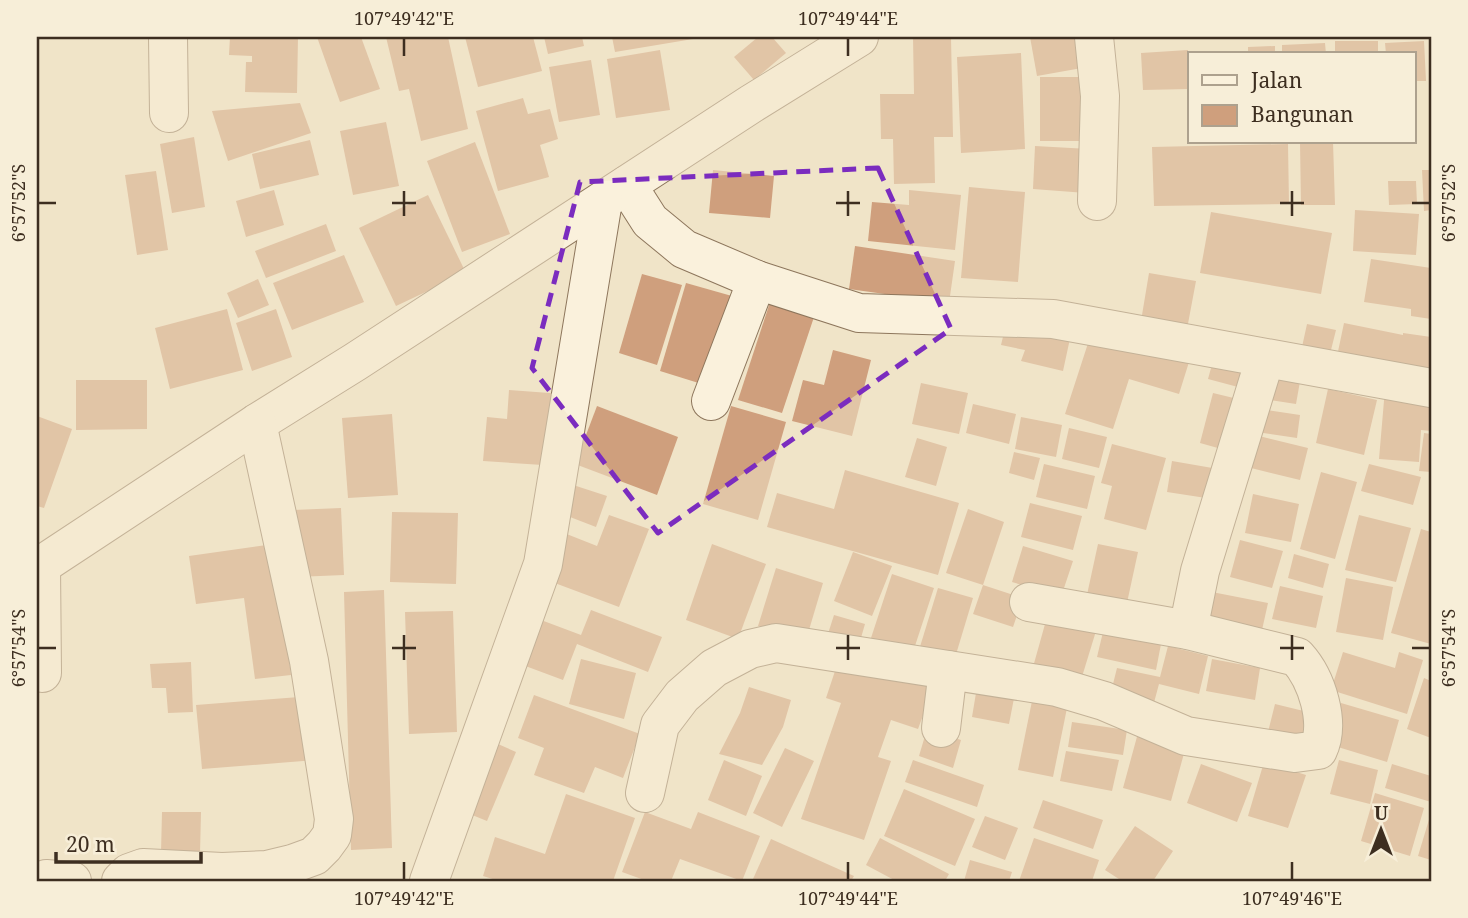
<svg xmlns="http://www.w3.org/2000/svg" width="1468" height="918" viewBox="0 0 1468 918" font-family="'Noto Serif',serif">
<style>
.building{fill:#cf9f7d}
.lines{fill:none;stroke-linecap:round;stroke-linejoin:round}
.minor-casing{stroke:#8d765c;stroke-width:40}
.minor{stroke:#faf1dc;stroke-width:38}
.marked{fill:none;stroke:#7b2cbf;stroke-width:5;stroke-dasharray:14 9;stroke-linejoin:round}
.ticks{fill:none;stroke:#3d2e20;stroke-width:2.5}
.neatline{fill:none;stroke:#3d2e20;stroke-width:2.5}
.ticks-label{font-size:18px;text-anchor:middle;fill:#3d2e20}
</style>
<rect width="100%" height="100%" fill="#f0e4c8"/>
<!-- building -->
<g class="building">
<polygon points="230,37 298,37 297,93 245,92 246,62 252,62 252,56 229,55"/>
<polygon points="317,37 361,37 380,89 340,102"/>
<polygon points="386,37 448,37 468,129 421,141 409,89 399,91"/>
<polygon points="465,37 533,37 542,71 478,87"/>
<polygon points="544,37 582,37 584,46 548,54"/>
<polygon points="612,37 699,37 699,38 615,52"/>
<polygon points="758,37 772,37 786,53 754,80 734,57"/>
<polygon points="913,37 951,37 953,137 934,137 935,183 894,184 893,139 881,139 880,94 914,94"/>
<polygon points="1030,37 1088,37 1093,66 1037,76"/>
<rect x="1335" y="41" width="43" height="13"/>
<polygon points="1424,41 1426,81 1414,81 1414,54 1386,54 1385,43"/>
<polygon points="1325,43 1326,54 1282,54 1282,45"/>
<polygon points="1275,46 1275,54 1248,54 1248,47"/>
<polygon points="660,50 670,110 616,118 607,59"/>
<polygon points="1188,50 1189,89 1143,90 1141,53"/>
<polygon points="1021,53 1025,149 961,153 957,57"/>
<polygon points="591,60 600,115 559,122 549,67"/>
<polygon points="1040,77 1092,77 1093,141 1040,141"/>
<polygon points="523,98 528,114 550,109 558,139 540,145 549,177 498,191 476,111"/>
<polygon points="300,103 311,133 228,161 212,111"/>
<polygon points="386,122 399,186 353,195 340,131"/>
<polygon points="194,137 205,207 172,213 160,144"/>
<polygon points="310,140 319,175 260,189 252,154"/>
<polygon points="475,142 510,234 462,252 427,161"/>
<polygon points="1300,142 1333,142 1335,205 1301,205"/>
<polygon points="1288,144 1289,204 1154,206 1152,147"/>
<polygon points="1035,146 1089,149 1086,193 1033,189"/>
<polygon points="713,170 774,176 770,218 709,213"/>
<polygon points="1422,170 1431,170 1431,210 1424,211"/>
<polygon points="156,171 168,250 137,255 125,175"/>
<polygon points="1388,181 1416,181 1417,204 1389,205"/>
<polygon points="969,187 1025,192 1018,282 961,278"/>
<polygon points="274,190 284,225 246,237 236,201"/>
<polygon points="909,190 961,195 955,250 868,241 872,202 909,205"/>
<polygon points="428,195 466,273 396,306 359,228"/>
<polygon points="1355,210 1419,214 1416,255 1353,251"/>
<polygon points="1211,212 1332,233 1321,294 1200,273"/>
<polygon points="326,224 336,251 266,278 255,251"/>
<polygon points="855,246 955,261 949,303 849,289"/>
<polygon points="344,255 364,302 292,330 273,283"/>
<polygon points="1371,259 1431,268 1431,319 1411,316 1411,309 1364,302"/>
<polygon points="1149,273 1196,281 1187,329 1141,321"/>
<polygon points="642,274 682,285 657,365 619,353"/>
<polygon points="258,279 269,305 238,318 227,293"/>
<polygon points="686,283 739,298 705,385 660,371"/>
<polygon points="774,290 818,305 782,413 738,400"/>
<polygon points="227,309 243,370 170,389 155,328"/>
<polygon points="276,309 292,357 252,371 236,323"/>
<polygon points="1007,320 1071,334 1063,371 1021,361 1025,350 1001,345"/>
<polygon points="1344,323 1403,335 1403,333 1431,337 1431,378 1336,361"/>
<polygon points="1307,324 1336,330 1328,362 1300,356"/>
<polygon points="1092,331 1189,362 1179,394 1129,379 1113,429 1065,414"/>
<polygon points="833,350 871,360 852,436 792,421 803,380 824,385"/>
<polygon points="1216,350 1261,362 1253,391 1208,379"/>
<polygon points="1270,365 1302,370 1296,404 1264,399"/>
<polygon points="76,380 147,380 147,429 76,430"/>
<polygon points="921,383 968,393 959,434 912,424"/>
<polygon points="1328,389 1377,400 1364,455 1316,443"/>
<polygon points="1385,389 1431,392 1431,431 1421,430 1419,462 1379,459"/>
<polygon points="509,390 563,394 558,466 483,461 487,417 507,419"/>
<polygon points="1213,393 1246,401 1232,452 1200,443"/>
<polygon points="973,404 1016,414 1009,444 966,433"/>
<polygon points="597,406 678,437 657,495 575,464"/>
<polygon points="731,406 786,422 758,520 703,504"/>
<polygon points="1260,409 1300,415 1297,438 1256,432"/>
<polygon points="392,414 398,495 348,498 342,418"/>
<polygon points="37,416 72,429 44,508 37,506"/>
<polygon points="1021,417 1062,425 1056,457 1015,449"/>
<polygon points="1069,428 1107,437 1099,468 1062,459"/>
<polygon points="1424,433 1431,434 1431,472 1419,471"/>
<polygon points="1259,436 1308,448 1300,480 1251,468"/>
<polygon points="917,438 947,447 936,486 905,477"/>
<polygon points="1112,444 1166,458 1146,530 1104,519 1112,486 1101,483"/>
<polygon points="1014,452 1040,458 1034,480 1009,473"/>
<polygon points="1172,461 1224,470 1219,500 1167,492"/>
<polygon points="1044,464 1095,476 1087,509 1036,497"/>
<polygon points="1369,464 1421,477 1413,505 1361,491"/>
<polygon points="845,470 959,503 938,575 767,527 777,493 834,509"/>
<polygon points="1321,472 1357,482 1335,559 1300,549"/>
<polygon points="567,483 607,496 596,527 557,512"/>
<polygon points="1253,494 1299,504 1291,542 1245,533"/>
<polygon points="1030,503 1082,516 1073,550 1021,537"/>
<polygon points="341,508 344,575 296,577 293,510"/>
<polygon points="968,509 1004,522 983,585 1023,598 1013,627 973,614 983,585 946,573"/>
<polygon points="392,512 458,513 456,584 390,582"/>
<polygon points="609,515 649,529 619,607 536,576 554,529 597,546"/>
<polygon points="1359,515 1411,528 1396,582 1345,570"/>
<polygon points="1421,529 1431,532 1431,644 1391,633"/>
<polygon points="1240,540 1283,551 1272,588 1230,577"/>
<polygon points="274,544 291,675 255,679 244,598 196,604 189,556"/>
<polygon points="712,544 766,564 738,639 686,620"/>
<polygon points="1098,544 1138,552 1125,612 1085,604"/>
<polygon points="1023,546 1073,561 1061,597 1012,582"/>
<polygon points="853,552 892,566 872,616 834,601"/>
<polygon points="1294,554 1329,564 1323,588 1288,578"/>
<polygon points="776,568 823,583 806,640 758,626"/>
<polygon points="892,574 934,588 912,655 870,641"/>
<polygon points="1346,578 1393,587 1383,640 1336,632"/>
<polygon points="1280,586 1323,596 1316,628 1272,619"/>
<polygon points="938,588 973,598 954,661 919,650"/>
<polygon points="384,590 392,848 351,850 344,592"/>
<polygon points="1212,592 1268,603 1260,639 1205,628"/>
<polygon points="591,610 662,637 648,672 577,644 563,680 507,659 525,614 581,635"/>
<polygon points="453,611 457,732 409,734 405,612"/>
<polygon points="834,615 865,624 858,648 826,640"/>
<polygon points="1047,617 1096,631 1081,680 1033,667"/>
<polygon points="1103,632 1161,644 1156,670 1097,657"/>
<polygon points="1168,646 1208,656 1199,694 1159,684 1152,710 1109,700 1117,668 1160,677"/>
<polygon points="1343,652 1395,668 1399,652 1423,660 1407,714 1331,690"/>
<polygon points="840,656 933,688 918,729 891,720 878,757 891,761 864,840 801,819 841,703 826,698"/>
<polygon points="581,659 636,673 624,719 569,704"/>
<polygon points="1212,659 1260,668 1255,700 1206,691"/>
<polygon points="191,662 193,712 168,713 166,688 152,688 150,664"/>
<polygon points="1424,678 1431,681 1431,738 1407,729"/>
<polygon points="978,681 1016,688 1009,724 972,717"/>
<polygon points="749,687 791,700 783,727 762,765 719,754 740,713"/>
<polygon points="534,695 640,734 623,778 595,767 584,793 534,775 544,748 518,738"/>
<polygon points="312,696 316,760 202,769 196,705"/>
<polygon points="1032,701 1067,708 1053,777 1018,770"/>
<polygon points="1341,703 1399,720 1387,762 1328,744"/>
<polygon points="1275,704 1320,715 1313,743 1268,732"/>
<polygon points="1072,722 1127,730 1123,755 1068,747"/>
<polygon points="927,729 961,740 953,768 919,756"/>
<polygon points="1138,733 1186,746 1171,801 1123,788"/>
<polygon points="475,734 516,752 487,821 445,804"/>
<polygon points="785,748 814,761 782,827 753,813"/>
<polygon points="1066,751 1119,760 1112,791 1060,781"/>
<polygon points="724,760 762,776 746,816 708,800"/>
<polygon points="913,760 984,785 977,807 905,782"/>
<polygon points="1339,760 1378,770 1370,804 1330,794"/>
<polygon points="1264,762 1306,775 1288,828 1248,816"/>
<polygon points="1201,764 1252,783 1237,822 1187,803"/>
<polygon points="1392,764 1431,776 1431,802 1385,788"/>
<polygon points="904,789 975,819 955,866 884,836"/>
<polygon points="1375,793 1424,808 1410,856 1361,841"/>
<polygon points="566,794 635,818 613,881 499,881 483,876 495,837 545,854"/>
<polygon points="1043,800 1103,820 1093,849 1033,828"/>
<polygon points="162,812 201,812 200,854 161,853"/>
<polygon points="645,812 691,829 698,812 760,836 742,881 680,859 671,881 647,881 622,872"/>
<polygon points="1431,813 1431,860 1418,856"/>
<polygon points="985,816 1018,828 1005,860 972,847"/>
<polygon points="1135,826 1173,851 1153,881 1122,881 1105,870"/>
<polygon points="880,838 949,874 945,881 896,881 866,865"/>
<polygon points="1034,838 1099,860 1092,881 1019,881"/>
<polygon points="771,839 854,876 851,881 758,881 753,879"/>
<polygon points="970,860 1012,872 1009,881 964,881"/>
</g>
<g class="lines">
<!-- minor casing -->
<g class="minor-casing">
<g id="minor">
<polyline points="168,37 169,113"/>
<polyline points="1094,37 1100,96 1097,201"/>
<polyline points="627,185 650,221 684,249 757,280 859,313 1053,319 1431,388"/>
<polyline points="711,401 757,280"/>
<polyline points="41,566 42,673"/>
<polyline points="37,568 257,423 355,362 751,104 859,37"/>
<polyline points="1188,630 1200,571 1265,359"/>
<polyline points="941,728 948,670"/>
<path d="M645,793L660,725L682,696L714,668L750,649L776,643L1057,687L1104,701L1186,736L1295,753L1318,750C1331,723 1317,679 1297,657L1188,630L1029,602"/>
<polyline points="46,879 72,881"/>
<polyline points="121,881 129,873 143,868 222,872 267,870 292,864 314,856 324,846 332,835 334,819 309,661 257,423"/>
<polyline points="429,881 543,564 603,201"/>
</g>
</g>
<!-- minor -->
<use href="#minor" class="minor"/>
</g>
<!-- marked area -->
<path d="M0 0H1468V918H0ZM878,168L951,329L658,533L532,368L580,182Z" fill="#f0e4c8" fill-opacity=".55" fill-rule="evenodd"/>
<path class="marked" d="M878,168L951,329L658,533L532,368L580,182Z"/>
<!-- ticks -->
<path class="ticks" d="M404,38V56M848,38V56M404,191V216M848,191V216M1292,191V216M38,203H56M392,203H416M836,203H860M1280,203H1304M1412,203H1430M404,635V660M848,635V660M1292,635V660M38,648H56M392,648H416M836,648H860M1280,648H1304M1412,648H1430M404,862V880M848,862V880M1292,862V880"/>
<!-- border -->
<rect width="1468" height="918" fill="none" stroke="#f7eed8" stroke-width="77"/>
<!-- legend -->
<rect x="1188" y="52" width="228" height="91" fill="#f7eed8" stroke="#ada18e" stroke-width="2"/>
<rect x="1202" y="75" width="35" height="10" fill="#faf1dc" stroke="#ada18e" stroke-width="2"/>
<text x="1251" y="88" font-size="21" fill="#3d2e20">Jalan</text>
<rect x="1202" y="105" width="35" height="21" fill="#cf9f7d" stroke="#ada18e" stroke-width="2"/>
<text x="1251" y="122" font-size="21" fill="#3d2e20">Bangunan</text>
<!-- north arrow -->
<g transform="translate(1381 830)" stroke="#f7eed8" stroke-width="5" paint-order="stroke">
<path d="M0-5L12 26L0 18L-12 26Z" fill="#3d2e20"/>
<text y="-10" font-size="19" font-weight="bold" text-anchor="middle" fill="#3d2e20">U</text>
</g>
<!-- scale -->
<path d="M56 852v10h145v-10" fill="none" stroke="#3d2e20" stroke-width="3.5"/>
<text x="66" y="852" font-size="21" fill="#3d2e20" stroke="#f7eed8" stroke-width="5" paint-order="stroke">20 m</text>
<rect x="38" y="38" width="1392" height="842" class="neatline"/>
<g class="ticks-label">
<text x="404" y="25">107°49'42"E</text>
<text x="848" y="25">107°49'44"E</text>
<text transform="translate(19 203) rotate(-90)" y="6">6°57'52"S</text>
<text transform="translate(1449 203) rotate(-90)" y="6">6°57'52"S</text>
<text transform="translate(19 648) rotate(-90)" y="6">6°57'54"S</text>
<text transform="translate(1449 648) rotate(-90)" y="6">6°57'54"S</text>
<text x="404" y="905">107°49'42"E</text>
<text x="848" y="905">107°49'44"E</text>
<text x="1292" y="905">107°49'46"E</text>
</g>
</svg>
